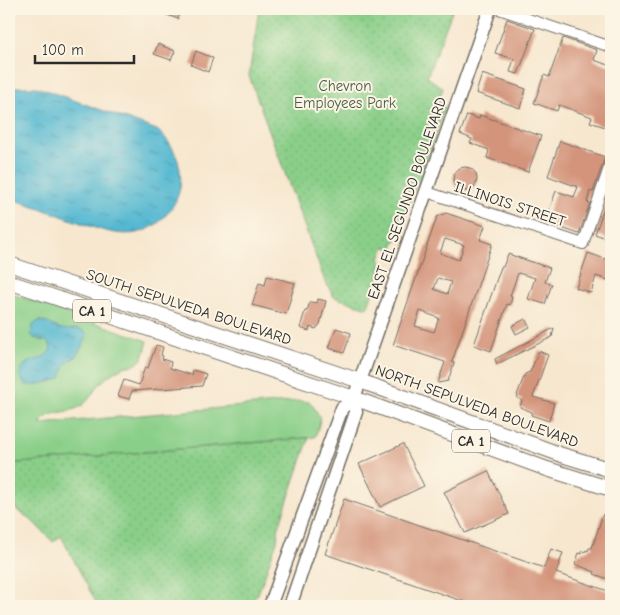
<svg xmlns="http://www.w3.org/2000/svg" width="620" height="615" viewBox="0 0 620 615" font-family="'Comic Neue',sans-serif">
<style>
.grass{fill:#8acf89;stroke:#5a7d5a}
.park{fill:url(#park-dots);stroke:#5a7d5a}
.water{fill:url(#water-ripples);stroke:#3f727e}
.building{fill:#d4947c;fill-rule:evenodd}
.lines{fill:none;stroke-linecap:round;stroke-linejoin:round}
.minor-casing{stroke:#726d64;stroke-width:12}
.major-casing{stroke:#726d64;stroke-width:15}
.highway-casing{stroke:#726d64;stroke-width:16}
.minor{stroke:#fff;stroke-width:10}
.major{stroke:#fff;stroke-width:12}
.highway{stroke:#fff;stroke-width:14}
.labels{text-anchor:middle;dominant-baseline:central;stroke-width:4;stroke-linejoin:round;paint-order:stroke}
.shield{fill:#fcf5e5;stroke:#6a6863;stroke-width:1}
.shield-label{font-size:14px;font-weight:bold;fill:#2b2b2b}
.park-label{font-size:15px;fill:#485c47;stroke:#fcf5e5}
.street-label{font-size:15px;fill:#2b2b2b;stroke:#fcf5e5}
</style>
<defs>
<pattern id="park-dots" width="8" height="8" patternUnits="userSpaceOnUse" patternTransform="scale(1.25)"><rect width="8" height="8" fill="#8acf89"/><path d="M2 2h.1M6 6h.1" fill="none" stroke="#77b276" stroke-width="1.8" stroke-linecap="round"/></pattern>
<pattern id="water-ripples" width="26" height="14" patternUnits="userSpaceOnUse" patternTransform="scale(1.25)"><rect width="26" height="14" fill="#53b8d1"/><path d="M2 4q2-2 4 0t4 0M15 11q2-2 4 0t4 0" fill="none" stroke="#4596aa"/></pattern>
</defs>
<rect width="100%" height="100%" fill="#fcf5e5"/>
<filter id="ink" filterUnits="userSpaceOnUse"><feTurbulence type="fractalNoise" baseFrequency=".02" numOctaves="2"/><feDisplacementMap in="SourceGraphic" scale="10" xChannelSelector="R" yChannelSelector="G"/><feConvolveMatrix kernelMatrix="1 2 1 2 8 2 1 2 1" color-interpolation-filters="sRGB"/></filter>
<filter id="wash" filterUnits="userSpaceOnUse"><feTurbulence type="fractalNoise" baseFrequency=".0096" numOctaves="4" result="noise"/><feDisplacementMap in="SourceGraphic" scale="20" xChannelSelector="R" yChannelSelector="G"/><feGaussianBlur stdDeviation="1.12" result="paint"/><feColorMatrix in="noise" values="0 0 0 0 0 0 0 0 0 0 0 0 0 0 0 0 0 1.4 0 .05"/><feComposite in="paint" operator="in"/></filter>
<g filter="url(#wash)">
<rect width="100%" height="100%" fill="#f7e7cf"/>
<!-- grass -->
<path class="grass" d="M9,293L148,341C146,347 144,358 139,362C135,366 129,365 124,367C118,369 109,375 104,380C95,387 91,400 81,406C68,415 48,409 40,424L299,401L310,402C322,419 322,417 315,437L9,464Z"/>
<!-- park -->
<g class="park">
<polygon points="259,9 453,9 427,77 443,88 439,99 445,107 419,184 416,186 392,250 385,246 380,258 382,268 367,308 334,297 324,279 249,76"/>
<polygon points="309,438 279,526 277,541 258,594 254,597 251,606 98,606 61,536 53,542 30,519 9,505 9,464"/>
</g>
<!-- water -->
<g class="water">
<path d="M16,87H37L157,130C175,145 183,166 180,188C178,198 173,207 166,215C138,248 101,230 67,218C48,211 28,204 9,198V88Z"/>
<path d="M39,321C48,321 53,327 62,329C71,331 78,326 86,333L87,337L76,357L70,360L65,365L61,378C51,382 36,386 25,385L20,376C21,355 45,365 51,348L48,342L34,338L31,334L33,325Z"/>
</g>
<g id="blocks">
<!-- building -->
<g class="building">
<polygon points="151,9 181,9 178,19"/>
<polygon points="507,19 535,29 518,74 510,72 514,59 495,53"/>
<polygon points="563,38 597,50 594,60 611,66 611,129 590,122 592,117 559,105 557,111 534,103 544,75 549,77"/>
<polygon points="158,44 175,51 171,60 154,54"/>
<polygon points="196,51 213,58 208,72 191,65"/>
<polygon points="482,74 526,89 520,108 476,93"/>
<polygon points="467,115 479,119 480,115 541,136 528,172 487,158 489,150 470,143 472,139 460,134"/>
<polygon points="560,141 605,157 593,192 590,191 587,202 590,203 579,234 545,222 556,191 574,197 578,187 548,176"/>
<circle cx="465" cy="179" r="12"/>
<polygon points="607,200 611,201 611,240 595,234"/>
<path d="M446,213L485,226L480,240L492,244L452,362L454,363L448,381L438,383L445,362L393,345L437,217ZM445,239L464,245L459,260L440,253ZM438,278L451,282L447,294L434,289ZM420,311L439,318L434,332L415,326Z"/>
<polygon points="588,253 611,261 611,281 596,276 591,293 576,288"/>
<polygon points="508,254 550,268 545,282 552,284 545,304 528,299 535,278 518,273 510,296 512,297 510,305 507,304 491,351 474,345 501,267 503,267"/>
<polygon points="267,276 295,283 286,314 252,305 259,283 265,285"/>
<polygon points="318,299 326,301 320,324 316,329 310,327 309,331 300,328 305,311 307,311 310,302 317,303"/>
<polygon points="525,319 530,327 516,334 512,326"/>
<polygon points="336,328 351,333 344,353 329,348"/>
<polygon points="554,328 552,337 497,364 495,359"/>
<polygon points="156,345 163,347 161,355 163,356 162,359 171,362 170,368 192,375 193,370 206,374 202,386 132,391 129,399 118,396 124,380 139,385 145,367 148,368"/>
<polygon points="539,351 548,355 533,397 554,403 549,421 531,415 532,412 520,407 522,400 517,398 518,396 517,395 525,374 530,372"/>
<polygon points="403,444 424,486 380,507 359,464"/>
<polygon points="488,471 509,514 465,533 444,492"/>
<polygon points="344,499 544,568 551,549 563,553 556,573 611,592 610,606 477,606 325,554"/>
<polygon points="603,514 611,516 611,580 594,574 595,572 575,564 579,553 582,554 582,551 585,552 586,550 588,551 589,548 592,548"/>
</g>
</g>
</g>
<g filter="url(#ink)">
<use href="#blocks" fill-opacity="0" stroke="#726d64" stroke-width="1"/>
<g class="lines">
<!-- minor casing -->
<g class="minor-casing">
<g id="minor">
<polyline points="499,9 611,47"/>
<polyline points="427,192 583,244 611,162"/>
</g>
</g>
<!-- major casing -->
<g class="major-casing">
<g id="major">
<polyline points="270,606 342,408 354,398"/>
<polyline points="290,606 356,412 354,398 490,9"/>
</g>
</g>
<!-- highway casing -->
<g class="highway-casing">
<g id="highway">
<polyline points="9,264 360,381 562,455 611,470"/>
<polyline points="9,282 354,398 547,469 611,489"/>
</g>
</g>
<!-- minor -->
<use href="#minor" class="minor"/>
<!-- major -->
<use href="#major" class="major"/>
<!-- highway -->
<use href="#highway" class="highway"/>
</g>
</g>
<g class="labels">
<!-- shield labels -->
<g class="shield">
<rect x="73" y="299.5" width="38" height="23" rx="4"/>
<rect x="452" y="429.5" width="38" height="23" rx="4"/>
</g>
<g class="shield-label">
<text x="92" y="311">CA 1</text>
<text x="471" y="441">CA 1</text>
</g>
<!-- park labels -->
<g class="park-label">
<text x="345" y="86">Chevron<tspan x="345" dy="17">Employees Park</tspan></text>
</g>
<!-- street labels -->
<g class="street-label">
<text transform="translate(407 198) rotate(-71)">EAST EL SEGUNDO BOULEVARD</text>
<text transform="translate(510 204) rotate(18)">ILLINOIS STREET</text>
<text transform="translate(189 307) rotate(18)">SOUTH SEPULVEDA BOULEVARD</text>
<text transform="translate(477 406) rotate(20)">NORTH SEPULVEDA BOULEVARD</text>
</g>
</g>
<!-- margin -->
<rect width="620" height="615" fill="none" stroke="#fcf5e5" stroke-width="30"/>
<!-- scale -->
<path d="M35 55v8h99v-8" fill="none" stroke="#2b2b2b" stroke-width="2.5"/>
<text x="42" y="55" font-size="15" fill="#2b2b2b" stroke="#fcf5e5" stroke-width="4" paint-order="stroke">100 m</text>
</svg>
